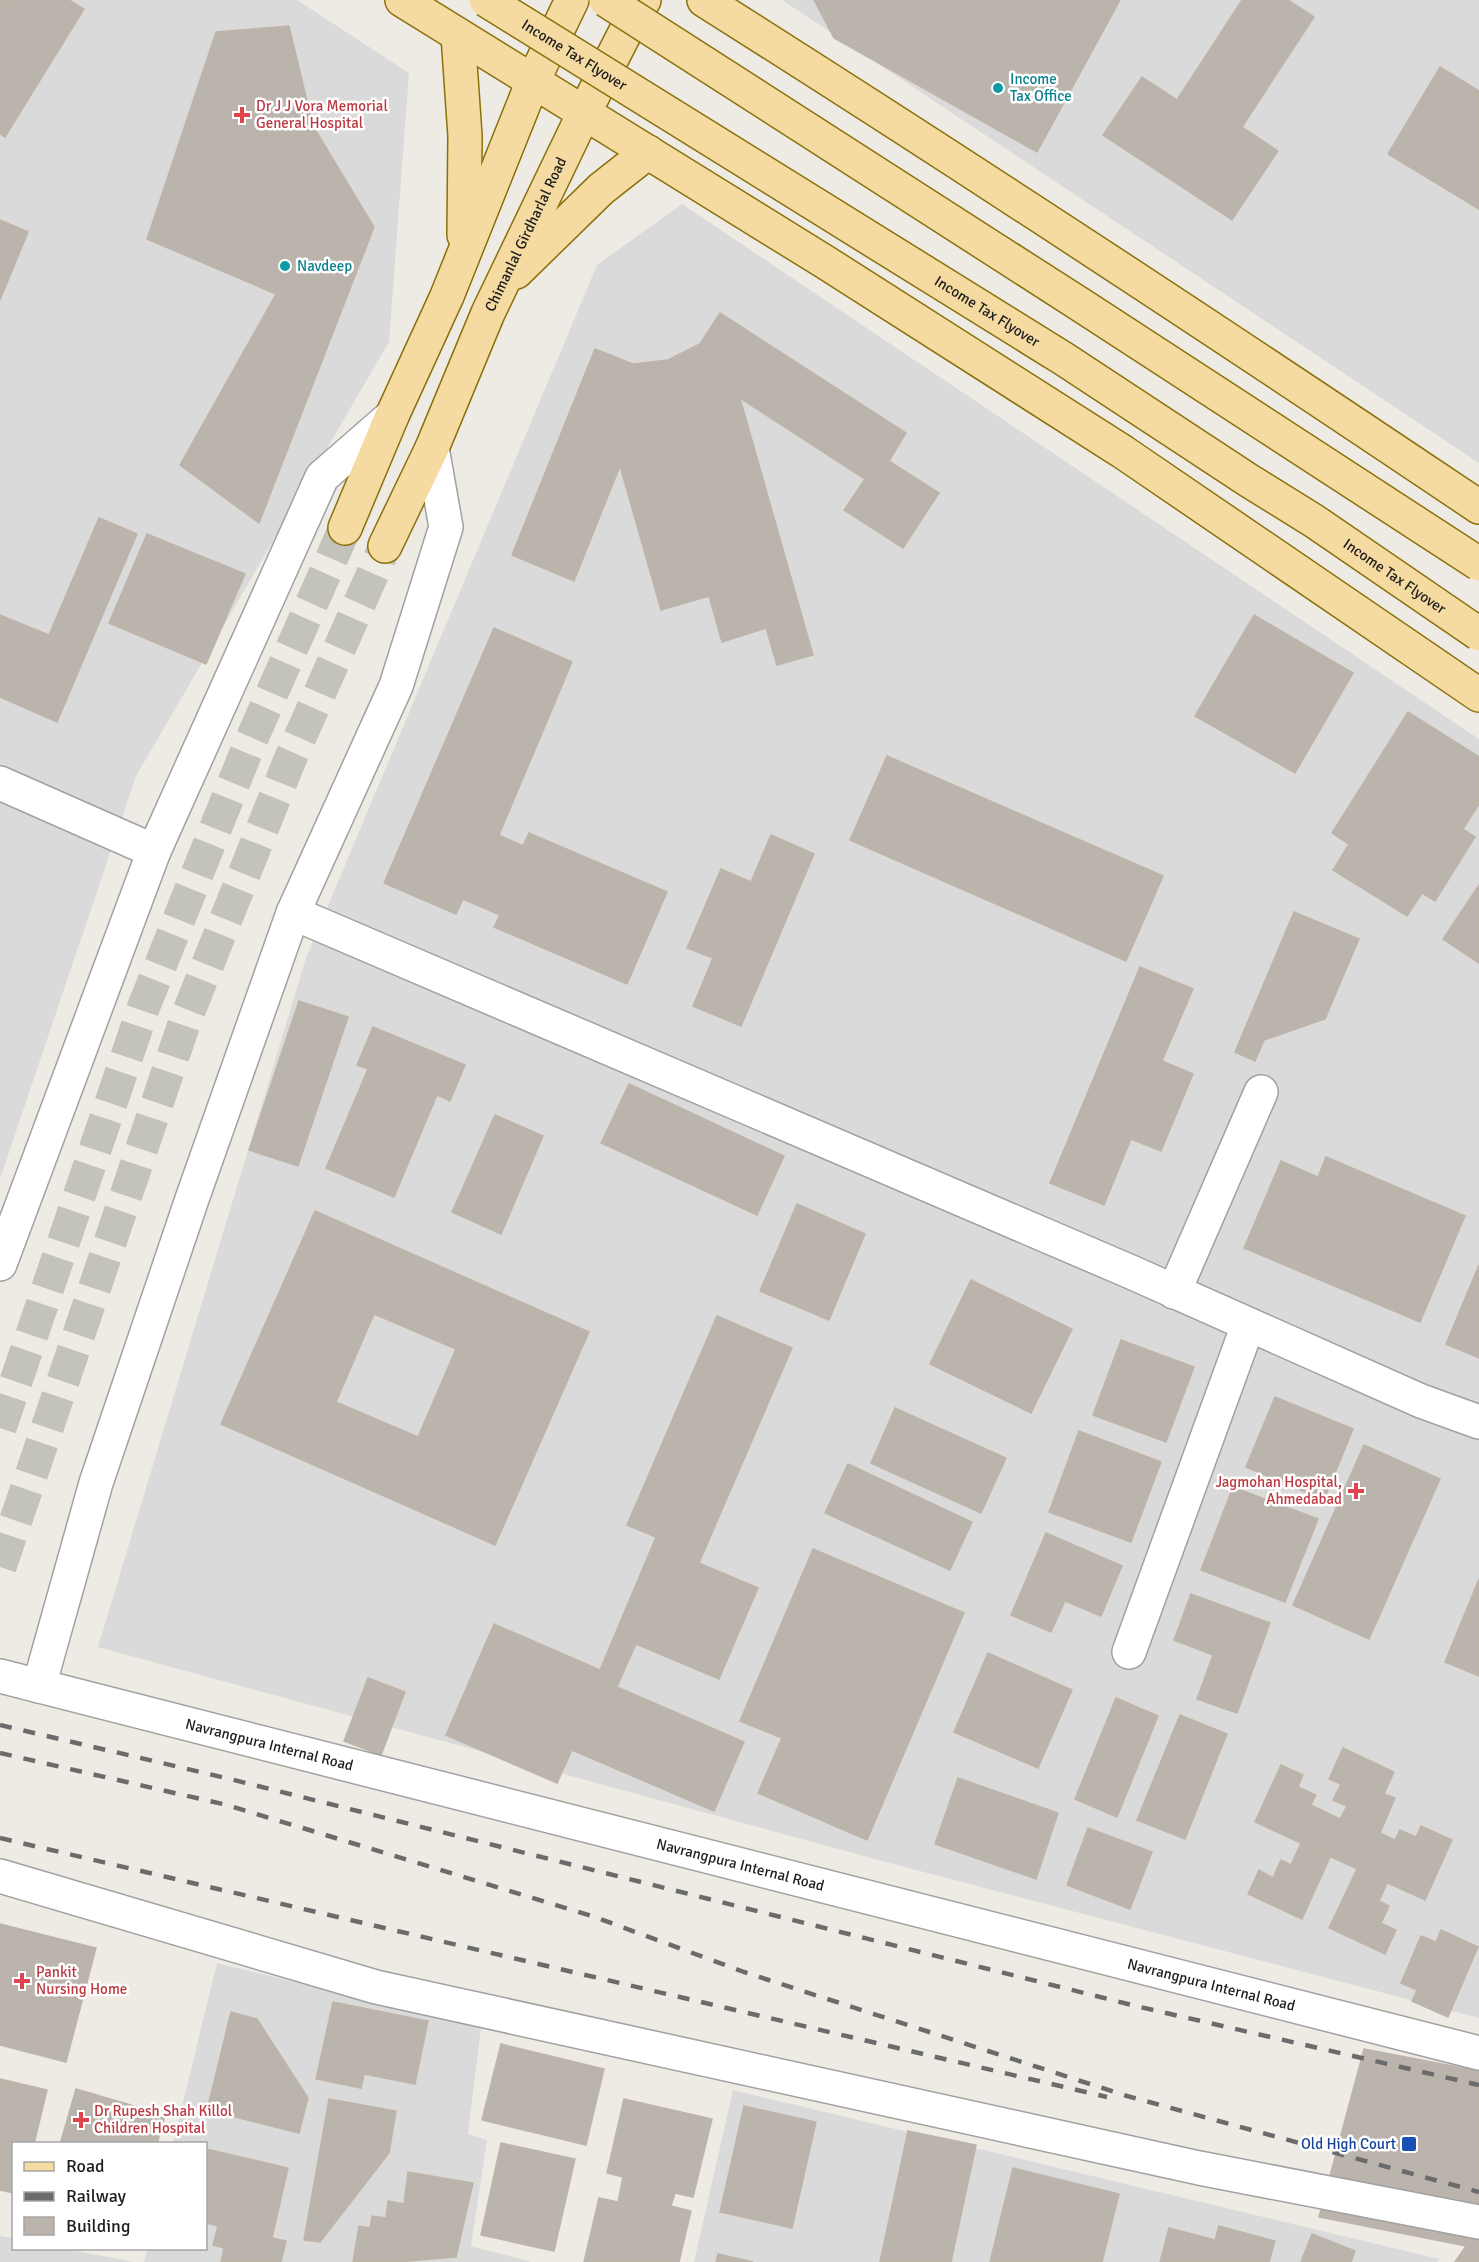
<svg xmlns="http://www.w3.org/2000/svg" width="1479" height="2262" viewBox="0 0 1479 2262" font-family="Signika,sans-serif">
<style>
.residential{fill:#dbdada}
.building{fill:#bab4ad;stroke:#beb4a7;stroke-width:1.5;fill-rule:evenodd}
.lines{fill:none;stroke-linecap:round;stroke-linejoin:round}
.major-tunnel{stroke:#c3c2bb;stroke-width:33;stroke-dasharray:33 16;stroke-linecap:butt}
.minor-casing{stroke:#a1a1a1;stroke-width:36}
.major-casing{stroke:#8b700a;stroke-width:36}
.minor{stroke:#fff;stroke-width:33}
.major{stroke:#f5dba1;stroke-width:33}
.rail{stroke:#6b6b6b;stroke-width:4.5;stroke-dasharray:12 12;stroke-linecap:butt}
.major-bridge-casing{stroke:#8b700a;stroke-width:36;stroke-linecap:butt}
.major-bridge{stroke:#f5dba1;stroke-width:33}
.culture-dot{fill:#0f9aa8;stroke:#fff;stroke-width:2}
.health-dot{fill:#e0444e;stroke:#fff;stroke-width:2}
.transit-dot{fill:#1a4fb4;stroke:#fff;stroke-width:2}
.labels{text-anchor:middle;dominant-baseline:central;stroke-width:5;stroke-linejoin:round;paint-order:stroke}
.street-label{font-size:15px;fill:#1d1d1d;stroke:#fff}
.culture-label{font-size:15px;fill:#0d838f;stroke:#fff;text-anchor:start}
.health-label{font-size:15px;fill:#be3a42;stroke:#fff;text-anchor:start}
.transit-label{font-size:15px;fill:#164399;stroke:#fff;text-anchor:end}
</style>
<rect width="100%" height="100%" fill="#edebe3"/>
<!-- residential -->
<g class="residential">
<polygon points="0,0 297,0 409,73 389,342 136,776 0,1179"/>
<polygon points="782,0 1479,0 1479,463"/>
<polygon points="682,204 1479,739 1479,2018 882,1861 98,1647 306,958 597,265"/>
<polygon points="217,1963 481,2027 468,2134 487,2140 471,2246 532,2262 144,2262 147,2249 206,2248 206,2144 173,2143"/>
<polygon points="733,2090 1439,2259 1437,2262 694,2262"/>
<polygon points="0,2236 13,2238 14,2248 65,2249 134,2262 0,2262"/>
</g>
<!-- building -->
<g class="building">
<polygon points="0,0 69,0 84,9 5,137 0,134"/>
<polygon points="814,0 1120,0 1037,152 834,38"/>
<polygon points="1242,0 1288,0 1314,17 1242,127 1278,151 1232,220 1103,135 1142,77 1177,100"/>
<polygon points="289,26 313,126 374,227 259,523 180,465 276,294 147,239 216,32"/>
<polygon points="1440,67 1479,91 1479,209 1388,154"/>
<polygon points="0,220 28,232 0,300"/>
<polygon points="720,313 906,433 889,461 939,493 903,548 844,510 865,479 740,398 813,655 777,665 766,628 722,642 709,596 661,610 620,466 574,581 512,555 595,349 633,364 668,360 700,344"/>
<polygon points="99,518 137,534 57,722 0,697 0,615 49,635"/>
<polygon points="147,534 245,574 206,664 109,623"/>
<polygon points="1254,615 1353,673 1295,773 1195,716"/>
<polygon points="494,628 572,662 499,835 523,846 529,833 667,892 627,984 494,927 500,915 463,899 456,914 384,883"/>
<polygon points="1408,712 1479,757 1479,804 1463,829 1475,837 1435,901 1422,893 1407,916 1333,870 1349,844 1332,833"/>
<polygon points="887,756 1163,876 1126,961 850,840"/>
<polygon points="771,835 814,854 741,1026 693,1006 713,958 687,948 721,869 751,882"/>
<polygon points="1479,885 1479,963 1443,939"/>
<polygon points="1294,912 1359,939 1325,1019 1264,1040 1255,1061 1235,1052"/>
<polygon points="1140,967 1193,989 1162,1061 1193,1074 1161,1151 1131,1139 1104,1205 1050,1183"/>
<polygon points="299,1001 348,1017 298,1166 249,1150"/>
<polygon points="373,1027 465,1065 450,1101 437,1095 394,1197 326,1168 368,1069 357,1065"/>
<polygon points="629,1084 784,1156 757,1215 601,1143"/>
<polygon points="495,1115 543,1136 501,1234 452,1212"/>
<polygon points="1326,1157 1465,1216 1420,1322 1244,1248 1281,1161 1318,1177"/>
<polygon points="797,1204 865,1234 829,1320 760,1291"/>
<path d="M315,1211L589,1332L495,1545L221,1424ZM374,1314L456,1349L418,1437L336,1402Z"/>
<polygon points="1479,1265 1479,1358 1446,1344"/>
<polygon points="971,1280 1072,1329 1031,1413 930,1364"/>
<polygon points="717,1316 792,1348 699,1563 758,1588 719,1679 636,1644 617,1687 744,1742 714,1811 572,1750 557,1783 446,1735 494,1624 600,1670 656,1537 627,1525"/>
<polygon points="1121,1340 1194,1367 1166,1442 1093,1415"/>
<polygon points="1275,1397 1353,1429 1324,1500 1246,1467"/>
<polygon points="895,1408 1006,1458 981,1513 871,1463"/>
<polygon points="1079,1431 1161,1462 1131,1542 1049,1512"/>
<polygon points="1364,1445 1440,1479 1369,1639 1293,1605"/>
<polygon points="848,1464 972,1522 950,1570 825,1513"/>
<polygon points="1233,1487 1318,1519 1285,1602 1201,1570"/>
<polygon points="1046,1533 1122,1566 1101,1616 1065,1601 1051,1632 1011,1615"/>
<polygon points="813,1549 964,1613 867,1840 758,1793 782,1738 740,1721"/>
<polygon points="1479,1579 1479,1676 1445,1662"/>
<polygon points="1191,1594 1270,1623 1237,1713 1197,1699 1213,1655 1174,1640"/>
<polygon points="988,1653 1072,1690 1038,1768 954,1732"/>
<polygon points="368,1678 405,1692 381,1755 344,1741"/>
<polygon points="1116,1698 1158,1716 1117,1817 1075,1799"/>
<polygon points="1180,1715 1227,1734 1185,1839 1137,1820"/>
<polygon points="1343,1748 1394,1772 1384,1794 1395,1798 1380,1833 1395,1840 1400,1830 1416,1837 1421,1826 1452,1840 1425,1900 1255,1822 1281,1765 1303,1775 1298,1787 1316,1795 1311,1805 1340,1819 1347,1806 1333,1800 1341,1784 1329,1779"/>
<polygon points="958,1778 1058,1813 1036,1879 935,1844"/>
<polygon points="1088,1828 1152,1852 1130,1909 1067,1885"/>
<polygon points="1301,1843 1330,1857 1302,1919 1248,1894 1259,1870 1273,1878 1281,1860 1291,1865"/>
<polygon points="1357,1869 1387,1883 1379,1901 1389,1906 1381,1923 1396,1930 1385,1954 1329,1928"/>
<polygon points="0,1924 96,1948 66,2062 0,2045"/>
<polygon points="1441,1930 1478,1947 1448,2017 1412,2001 1417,1990 1401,1983 1421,1936 1436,1942"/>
<polygon points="333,2002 378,2011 361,2088 316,2079"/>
<polygon points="378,2011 428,2021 415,2084 364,2074"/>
<polygon points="231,2012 257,2019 308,2098 299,2133 207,2110"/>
<polygon points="501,2044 604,2069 586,2145 482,2120"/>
<polygon points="1364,2049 1479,2071 1479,2262 1455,2262 1466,2246 1319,2217"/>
<polygon points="0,2079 47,2090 34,2144 14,2144 14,2193 0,2190"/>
<polygon points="76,2089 165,2115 157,2144 68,2144 61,2141"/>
<polygon points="329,2099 396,2111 389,2153 320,2242 304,2240"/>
<polygon points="624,2099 712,2119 693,2197 675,2193 671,2206 691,2211 679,2262 584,2262 599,2198 618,2202 623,2177 607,2173"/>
<polygon points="744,2106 816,2122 792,2228 720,2212"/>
<polygon points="908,2131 976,2145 951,2262 880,2262"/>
<polygon points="501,2143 575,2159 554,2251 481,2235"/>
<polygon points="206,2149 288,2168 272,2238 286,2241 281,2262 221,2262 224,2248 213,2245 218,2226 206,2223"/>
<polygon points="1013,2168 1119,2194 1102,2262 990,2262"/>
<polygon points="408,2172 473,2183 456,2257 397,2262 353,2262 359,2226 370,2228 372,2216 386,2218 388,2201 404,2204"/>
<polygon points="1219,2226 1275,2241 1269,2262 1160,2262 1169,2228 1215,2240"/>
<polygon points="1312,2234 1355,2251 1351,2262 1301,2262"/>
<polygon points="718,2254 753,2262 716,2262"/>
</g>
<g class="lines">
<!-- major-tunnel -->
<g class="major-tunnel">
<polyline points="0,1428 144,1006 249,745 345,528"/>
<polyline points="0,1567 185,1021 289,762 385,546"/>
</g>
<!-- minor casing -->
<g class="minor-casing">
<g id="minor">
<polyline points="0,783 154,851"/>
<polyline points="293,913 1131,1272 1421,1401 1479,1422"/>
<polyline points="0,1264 154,851 322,477 392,416"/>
<polyline points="1174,1292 1261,1092"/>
<polyline points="1129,1652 1248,1325"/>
<path id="s1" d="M0,1676L1479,2053"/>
<polyline points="39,1686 96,1483 192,1199 293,913 396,686 446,527 432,448"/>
<polyline points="0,1876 376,1987 1199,2168 1479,2222"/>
</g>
</g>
<!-- major casing -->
<g class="major-casing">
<g id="major">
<polyline points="402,0 825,262 1123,452 1479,695"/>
<path d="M704,0C965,165 1223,335 1479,507"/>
<polyline points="458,35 465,136 464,235"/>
<polyline points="516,272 601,189 648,152"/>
<polyline points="345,528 392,416 447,296 533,81 572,0"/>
<path id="s2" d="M385,546L432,448L488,313L584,113L629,25L644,0"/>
</g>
</g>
<!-- minor -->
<use href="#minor" class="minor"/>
<!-- major -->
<use href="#major" class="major"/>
<!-- rail -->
<g class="rail">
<polyline points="0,1725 230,1779 1140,2007 1479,2085"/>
<polyline points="0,1753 227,1805 592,1916 744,1972 1127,2096 1479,2192"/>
<polyline points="0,1838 1107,2097"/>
</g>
<!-- major-bridge casing -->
<g class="major-bridge-casing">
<g id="major-bridge">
<path id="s3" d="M486,0L1064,359L1248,480L1314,521L1479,634"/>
<polyline points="606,0 1081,305 1479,564"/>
</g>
</g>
<!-- major-bridge -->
<use href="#major-bridge" class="major-bridge"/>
</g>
<!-- markers -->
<g class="culture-dot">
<circle cx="998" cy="88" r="6"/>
<circle cx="285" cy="266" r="6"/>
</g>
<g class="health-dot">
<path d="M239 106h6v6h6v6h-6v6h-6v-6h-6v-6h6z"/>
<path d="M1353 1482h6v6h6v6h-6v6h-6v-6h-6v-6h6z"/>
<path d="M19 1972h6v6h6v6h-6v6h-6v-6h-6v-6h6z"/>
<path d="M78 2111h6v6h6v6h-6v6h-6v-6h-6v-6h6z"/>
</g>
<rect class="transit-dot" x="1401" y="2136" width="16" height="16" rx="3"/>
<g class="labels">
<!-- street labels -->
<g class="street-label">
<text stroke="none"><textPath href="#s3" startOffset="104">Income Tax Flyover</textPath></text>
<text stroke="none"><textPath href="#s2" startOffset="342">Chimanlal Girdharlal Road</textPath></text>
<text stroke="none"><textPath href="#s3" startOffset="590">Income Tax Flyover</textPath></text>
<text stroke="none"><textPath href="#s3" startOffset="1076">Income Tax Flyover</textPath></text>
<text stroke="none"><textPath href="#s1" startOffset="278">Navrangpura Internal Road</textPath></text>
<text stroke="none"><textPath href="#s1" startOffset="764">Navrangpura Internal Road</textPath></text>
<text stroke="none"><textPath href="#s1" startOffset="1250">Navrangpura Internal Road</textPath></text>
</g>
<!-- culture labels -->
<g class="culture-label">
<text x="1010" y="79">Income<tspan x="1010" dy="17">Tax Office</tspan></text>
<text x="297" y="266">Navdeep</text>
</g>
<!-- health labels -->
<g class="health-label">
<text x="256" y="106">Dr J J Vora Memorial<tspan x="256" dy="17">General Hospital</tspan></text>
<text x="1342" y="1482" text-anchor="end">Jagmohan Hospital,<tspan x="1342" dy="17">Ahmedabad</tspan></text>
<text x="36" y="1972">Pankit<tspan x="36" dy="17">Nursing Home</tspan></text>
<text x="94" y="2111">Dr Rupesh Shah Killol<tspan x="94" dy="17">Children Hospital</tspan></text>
</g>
<!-- transit labels -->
<g class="transit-label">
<text x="1396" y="2144">Old High Court</text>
</g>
</g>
<!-- legend -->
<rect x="12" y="2142" width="195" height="108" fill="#ffffff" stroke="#a5a5a5" stroke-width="1.5"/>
<rect x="24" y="2162" width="30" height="9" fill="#f5dba1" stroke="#a5a5a5" stroke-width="1.5"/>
<text x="66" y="2172" font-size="18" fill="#1d1d1d">Road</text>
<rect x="24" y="2192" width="30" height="9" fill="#6b6b6b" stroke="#a5a5a5" stroke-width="1.5"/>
<text x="66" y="2202" font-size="18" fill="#1d1d1d">Railway</text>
<rect x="24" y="2217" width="30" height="18" fill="#bab4ad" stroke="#a5a5a5" stroke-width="1.5"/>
<text x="66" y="2232" font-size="18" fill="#1d1d1d">Building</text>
</svg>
